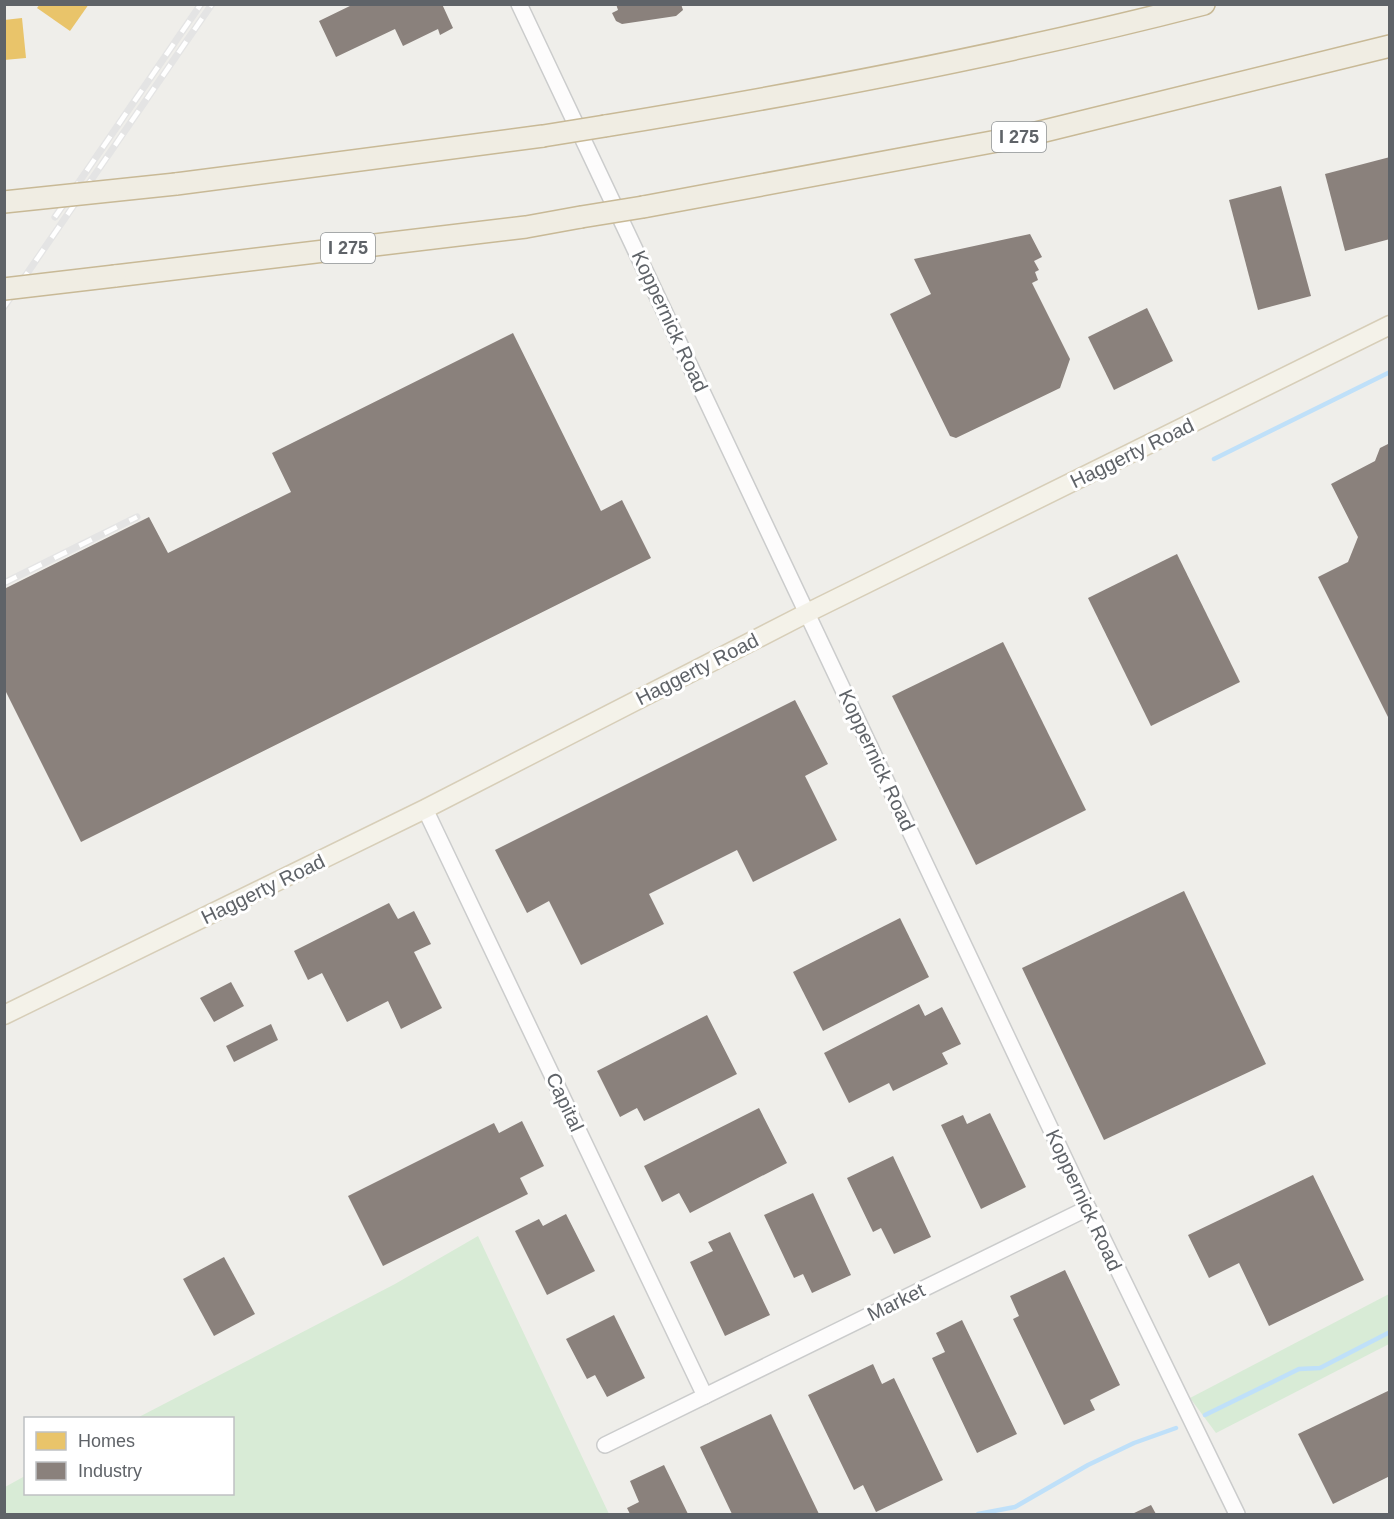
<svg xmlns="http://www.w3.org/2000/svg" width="1394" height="1519" viewBox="0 0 1394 1519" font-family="Helvetica,sans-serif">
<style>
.green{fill:#d8ebd6}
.homes{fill:#e9c46a}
.industry{fill:#8a817c}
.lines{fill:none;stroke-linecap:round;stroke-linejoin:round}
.stream{stroke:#bfe0f9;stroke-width:4.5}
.minor-casing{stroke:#cbcccc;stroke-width:18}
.major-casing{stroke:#d7ceb8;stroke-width:21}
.highway-casing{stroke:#c8b996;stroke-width:24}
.minor{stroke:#fdfcfc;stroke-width:15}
.major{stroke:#f4f2e9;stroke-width:18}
.highway{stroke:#f0ede3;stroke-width:21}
.rail-casing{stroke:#e4e4e4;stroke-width:7}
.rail{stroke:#fff;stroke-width:4.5;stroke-dasharray:14;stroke-linecap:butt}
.highway-bridge-casing{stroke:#c8b996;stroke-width:24;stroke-linecap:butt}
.highway-bridge{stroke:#f0ede3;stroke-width:21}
.labels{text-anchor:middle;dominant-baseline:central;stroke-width:6;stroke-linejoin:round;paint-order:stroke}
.shield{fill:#fff;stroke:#8f9295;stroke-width:1.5}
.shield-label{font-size:18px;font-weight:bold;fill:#5f6368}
.street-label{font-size:20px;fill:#5f6368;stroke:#fff}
</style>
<rect width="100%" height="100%" fill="#efeeea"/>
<!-- green -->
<g class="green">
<polygon points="478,1236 609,1514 5,1514 5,1487 25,1476 26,1494 232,1494 232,1418 137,1418 395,1284"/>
<polygon points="1389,1294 1389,1344 1216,1433 1190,1398"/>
</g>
<!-- homes -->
<g class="homes">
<polygon points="40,4 89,4 70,31 37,8"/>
<polygon points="22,18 26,58 4,60 4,20"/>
</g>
<!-- industry -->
<g class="industry">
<polygon points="354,4 442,4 453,28 440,35 438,29 403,46 395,29 336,57 319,21"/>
<polygon points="616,4 681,4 683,10 676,16 622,24 616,21 612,13 618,10"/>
<polygon points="1390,157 1390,239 1345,251 1325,174"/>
<polygon points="1281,186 1311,296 1258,310 1229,200"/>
<polygon points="1030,234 1042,257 1034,261 1039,270 1035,272 1038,280 1032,283 1070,359 1060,388 956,438 950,436 890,314 931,294 914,259"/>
<polygon points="1147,308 1173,361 1114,390 1088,337"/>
<polygon points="513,333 601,511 622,500 651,558 81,842 4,688 4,589 149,517 168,553 291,492 272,453"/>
<polygon points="1390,443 1390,721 1318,577 1348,562 1358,537 1331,484 1375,461 1380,448"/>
<polygon points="1177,554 1240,682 1151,726 1088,598"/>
<polygon points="1003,642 1086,810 976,865 892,696"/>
<polygon points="795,700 828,764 805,776 837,840 753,882 737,850 649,894 664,924 581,965 549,901 527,913 495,850"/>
<polygon points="1184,891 1266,1064 1104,1140 1022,968"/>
<polygon points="389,903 398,919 414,911 431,944 414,952 442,1008 401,1029 388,1001 347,1022 322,973 308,980 294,951"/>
<polygon points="900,918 929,977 823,1031 793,972"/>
<polygon points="231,982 244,1006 214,1022 200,998"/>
<polygon points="919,1004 925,1016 942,1007 961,1044 942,1053 948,1064 893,1091 889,1083 849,1103 824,1053"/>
<polygon points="707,1015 737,1074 644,1121 637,1108 620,1117 597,1071"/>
<polygon points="271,1024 278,1040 234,1062 226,1046"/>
<polygon points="759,1108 787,1163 690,1213 679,1193 662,1202 644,1166"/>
<polygon points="990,1113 1026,1187 981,1209 941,1125 963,1115 967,1124"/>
<polygon points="522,1121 544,1166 520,1178 528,1194 383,1266 348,1196 494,1123 499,1133"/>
<polygon points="893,1156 931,1237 894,1254 881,1228 873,1232 847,1178"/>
<polygon points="1313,1175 1364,1280 1269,1326 1239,1263 1209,1278 1188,1235"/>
<polygon points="813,1193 851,1275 812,1293 803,1274 794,1278 764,1215"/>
<polygon points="566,1214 595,1271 547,1295 515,1231 539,1219 543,1226"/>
<polygon points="730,1232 770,1315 725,1336 690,1262 713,1251 708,1242"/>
<polygon points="224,1257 255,1314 214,1336 183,1279"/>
<polygon points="1065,1270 1120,1385 1090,1400 1095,1410 1064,1425 1013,1319 1019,1316 1010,1296"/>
<polygon points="614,1315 645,1378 607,1397 595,1375 587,1379 566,1339"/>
<polygon points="962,1320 1017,1434 977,1453 932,1358 945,1352 936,1333"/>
<polygon points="873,1364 882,1384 894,1378 943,1480 876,1512 863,1485 854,1490 808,1395"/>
<polygon points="1390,1390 1390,1476 1333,1504 1298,1434"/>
<polygon points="771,1414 819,1514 732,1514 700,1447"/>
<polygon points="664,1465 688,1514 630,1514 627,1508 639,1502 630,1481"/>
<polygon points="1151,1505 1156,1514 1132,1514"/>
</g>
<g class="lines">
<!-- stream -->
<g class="stream">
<polyline points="1214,459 1390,372"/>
<polyline points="1205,1415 1299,1369 1320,1368 1390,1332"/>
<polyline points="978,1514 1015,1507 1088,1465 1134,1443 1176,1428"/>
</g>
<!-- minor casing -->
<g class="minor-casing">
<g id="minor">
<polyline points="519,4 1088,1208 1237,1514"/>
<polyline points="425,809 705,1396"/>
<polyline points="605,1445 1088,1208"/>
</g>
</g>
<!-- major casing -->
<g class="major-casing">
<polyline id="major" points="4,1015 425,809 807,613 1390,325"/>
</g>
<!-- highway casing -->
<g class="highway-casing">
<g id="highway">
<path d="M605,126C806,93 1007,55 1204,4"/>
<polyline points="176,184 543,136"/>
<polyline points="643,207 1024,136 1390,46"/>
<polyline points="115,276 526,227 581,217"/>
</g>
</g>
<!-- minor -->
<use href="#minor" class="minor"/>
<!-- major -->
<use href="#major" class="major"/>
<!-- highway -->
<use href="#highway" class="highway"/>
<!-- rail casing -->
<g class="rail-casing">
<g id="rail">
<polyline points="55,217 201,4"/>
<polyline points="4,307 212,4"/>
<polyline points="4,583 137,517"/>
</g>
</g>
<!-- rail -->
<use href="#rail" class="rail"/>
<!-- highway-bridge casing -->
<g class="highway-bridge-casing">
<g id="highway-bridge">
<polyline points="543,136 605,126"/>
<polyline points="4,202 176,184"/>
<polyline points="581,217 643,207"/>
<polyline points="4,289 115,276"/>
</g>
</g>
<!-- highway-bridge -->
<use href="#highway-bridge" class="highway-bridge"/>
</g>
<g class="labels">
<!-- shield labels -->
<g class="shield">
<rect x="992" y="122" width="54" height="30" rx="4.5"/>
<rect x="321" y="233" width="54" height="30" rx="4.5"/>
</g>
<g class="shield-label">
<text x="1019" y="137">I 275</text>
<text x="348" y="248">I 275</text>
</g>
<!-- street labels -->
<g class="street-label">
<text transform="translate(670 321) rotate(65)">Koppernick Road</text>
<text transform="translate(1132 453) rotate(-26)">Haggerty Road</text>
<text transform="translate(697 669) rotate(-27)">Haggerty Road</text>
<text transform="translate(877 760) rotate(65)">Koppernick Road</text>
<text transform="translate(263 889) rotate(-26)">Haggerty Road</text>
<text transform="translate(565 1102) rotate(65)">Capital</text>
<text transform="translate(1084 1200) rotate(65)">Koppernick Road</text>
<text transform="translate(896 1302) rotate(-26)">Market</text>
</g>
</g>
<!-- border -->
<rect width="1394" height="1519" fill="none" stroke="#5f6368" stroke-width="12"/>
<!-- legend -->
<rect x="24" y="1417" width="210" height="78" fill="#ffffff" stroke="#bfc1c3" stroke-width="1.5"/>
<rect x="36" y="1432" width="30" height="18" fill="#e9c46a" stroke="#bfc1c3" stroke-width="1.5"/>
<text x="78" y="1447" font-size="18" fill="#5f6368">Homes</text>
<rect x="36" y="1462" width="30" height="18" fill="#8a817c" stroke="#bfc1c3" stroke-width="1.5"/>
<text x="78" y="1477" font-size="18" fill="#5f6368">Industry</text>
</svg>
